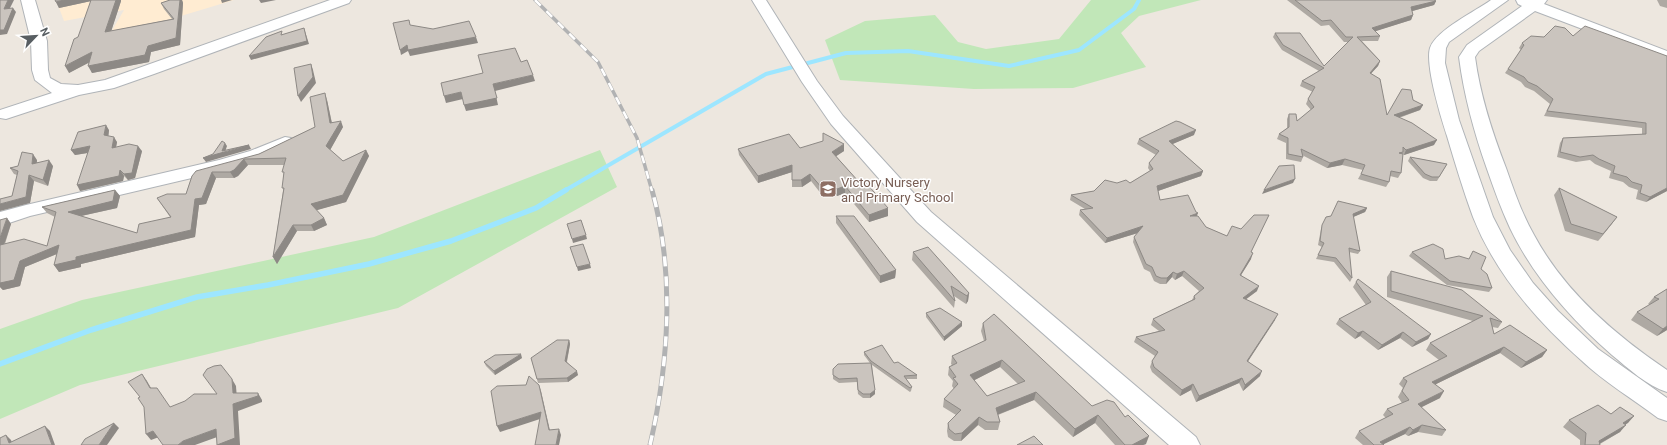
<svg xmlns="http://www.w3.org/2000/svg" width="1667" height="445" viewBox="0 0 1667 445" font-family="Roboto,sans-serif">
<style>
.commercial{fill:#ffecd2}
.green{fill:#c1e7b8}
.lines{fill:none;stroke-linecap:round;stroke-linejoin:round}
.stream-far1{stroke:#9de6ff;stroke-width:4}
.stream{stroke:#9de6ff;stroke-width:5.5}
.street-casing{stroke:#b0b4b8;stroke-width:2}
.street{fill:#fff;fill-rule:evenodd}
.rail-far1-casing{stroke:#b1b2b3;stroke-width:3.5}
.rail-casing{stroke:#b1b2b3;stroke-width:5}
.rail-far1{stroke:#fff;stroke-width:2.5;stroke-dasharray:8;stroke-linecap:butt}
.rail{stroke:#fff;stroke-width:3.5;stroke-dasharray:10;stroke-linecap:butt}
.wall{fill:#aea9a3;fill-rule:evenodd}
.shaded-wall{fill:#8d8985}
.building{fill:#cac4be;stroke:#8d8985;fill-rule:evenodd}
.labels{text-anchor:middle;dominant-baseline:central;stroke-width:3;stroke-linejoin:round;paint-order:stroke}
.education-label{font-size:13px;fill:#785e54;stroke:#fff;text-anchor:start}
</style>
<rect width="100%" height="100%" fill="#ede7df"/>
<!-- commercial -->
<polygon class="commercial" points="56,0 234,0 161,22 104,44 124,10 64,21"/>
<!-- green -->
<g class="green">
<polygon points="1091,0 1201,0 1139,16 1121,33 1146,67 1073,88 974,89 840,80 825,40 865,21 935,15 958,42 986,49 1059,39"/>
<polygon points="600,150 617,187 398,308 80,385 0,419 0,329 82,300 374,237"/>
</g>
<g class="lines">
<!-- stream-far1 -->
<polyline class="stream-far1" points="564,191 766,74 846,53 908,51 1009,66 1079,50 1134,9 1139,0"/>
<!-- stream -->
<polyline class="stream" points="0,364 91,330 197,297 268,285 369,264 451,241 536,208 566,190"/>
<!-- street casing -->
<g class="street-casing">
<g id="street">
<polygon points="21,0 35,0 47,41 48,70 50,78 61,84 78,85 105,80 330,0 351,0 349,3 154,74 114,88 79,95 6,119 0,118 0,110 52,93 35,80 32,70 31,41"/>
<polygon points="752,0 766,0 817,81 843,116 931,212 1196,437 1200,445 1169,445 917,222 831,124 802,82"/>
<path d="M1491,0H1508L1449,42L1446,48L1445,63L1459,120L1493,217L1510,250L1533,283L1558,311L1598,349L1667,398V421L1658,418C1633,399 1604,382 1581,360C1536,320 1495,273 1473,217C1463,190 1455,163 1447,136C1441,118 1425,65 1430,48C1436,30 1476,11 1491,0Z"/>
<path d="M1516,0H1547L1544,4L1667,51V61L1535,11L1479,51L1475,57C1480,95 1492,132 1506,168C1514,191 1522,214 1534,235C1564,291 1615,335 1667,370V392C1647,386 1628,368 1612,355C1571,319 1534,278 1510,228C1501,209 1494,189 1487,169C1474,132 1464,96 1459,57L1467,45L1522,6L1518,4Z"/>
<polygon points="285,137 291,138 294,142 291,146 262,159 230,169 30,216 0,226 0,212 26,205 219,160 250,151"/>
</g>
</g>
<!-- street -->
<use href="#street" class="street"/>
<!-- rail-far1 casing -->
<g class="rail-far1-casing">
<polyline id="rail-far1" points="535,0 598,62 637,138 652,191"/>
</g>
<!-- rail casing -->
<g class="rail-casing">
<path id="rail" d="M650,445C669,363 675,272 652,190"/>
</g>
<!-- rail-far1 -->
<use href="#rail-far1" class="rail-far1"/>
<!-- rail -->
<use href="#rail" class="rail"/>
</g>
<!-- wall -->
<g class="wall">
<polygon points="55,0 121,1 111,31 172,19 164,9 161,3 170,0 182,0 183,3 180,45 151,52 149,62 92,73 89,62 69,73 78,37 91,1 59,8"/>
<polygon points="1287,0 1434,0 1436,1 1434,5 1412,11 1413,15 1411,20 1375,31 1380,36 1378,41 1362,41 1380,61 1378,66 1371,73 1387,115 1413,100 1423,105 1420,110 1399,118 1434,145 1404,155 1403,154 1401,173 1398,178 1390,176 1389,182 1386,187 1358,179 1363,170 1342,165 1327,168 1302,155 1303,157 1301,162 1286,159 1286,143 1277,139 1279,134 1287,128 1287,119 1289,114 1297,121 1311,110 1306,104 1308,99 1313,92 1300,86 1302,81 1319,71 1282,50 1273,37 1275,33 1324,66 1348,42 1344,42 1329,25 1321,26"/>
<polygon points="1657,0 1667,0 1667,8 1660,6"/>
<polygon points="1573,36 1667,56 1667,191 1646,202 1636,199 1638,190 1629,187 1623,182 1609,178 1611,171 1595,164 1590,160 1576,162 1557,157 1560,143 1563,138 1642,134 1642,128 1544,116 1550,104 1534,91 1525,87 1521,82 1505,73 1521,50 1519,48 1522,43 1544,37"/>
<polygon points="327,100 332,123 343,127 330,150 343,161 366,150 369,156 346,202 316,210 324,218 327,225 314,231 297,231 277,264 273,257 283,191 284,165 248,165 238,176 234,178 216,178 206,204 199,205 195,237 81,264 81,267 59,272 54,265 57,254 25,267 20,286 3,290 0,287 7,218 11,224 5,244 47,246 55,217 47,213 42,207 115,190 120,196 117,208 81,216 137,233 170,217 157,198 186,194 192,176 259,154 315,127"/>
<polygon points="109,130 108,136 117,142 116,147 142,151 135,178 128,180 124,176 123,181 80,191 88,153 75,155 71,150"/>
<polygon points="1194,135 1172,144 1203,171 1201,176 1158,191 1160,200 1197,216 1206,227 1227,236 1269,215 1251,252 1251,259 1241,275 1257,291 1246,299 1275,320 1248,361 1260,376 1243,391 1239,383 1196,402 1191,390 1180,396 1152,372 1150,367 1152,361 1155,356 1134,342 1136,337 1159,331 1151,325 1153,319 1192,300 1194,296 1199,291 1182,276 1175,280 1172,277 1166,284 1160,284 1154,281 1150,272 1144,269 1133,242 1134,237 1138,233 1105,243 1079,215 1080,210 1085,209 1070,200 1071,195 1094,191 1117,183 1130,183 1150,171 1148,168 1149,163 1156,155 1137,144 1139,139"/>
<polygon points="800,148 844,151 836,156 888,216 869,222 845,193 837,196 833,192 822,195 811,181 802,187 792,187 792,172 758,183 739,155 738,149"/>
<polygon points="1410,157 1447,164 1437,181 1430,181 1423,178 1408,161"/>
<polygon points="37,160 37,162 53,166 48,186 34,181 30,203 12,196 17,175 14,174 10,168 18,166"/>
<polygon points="1559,188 1617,217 1598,241 1565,231 1554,195"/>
<polygon points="1367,208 1365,212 1353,217 1360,251 1358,254 1349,252 1352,278 1350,282 1334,262 1316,259 1322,247 1318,245 1321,229 1326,217"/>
<polygon points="836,216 896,270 895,278 880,283 836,223"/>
<polygon points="1473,251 1481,269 1492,288 1489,292 1447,285 1409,256 1412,252 1445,259 1469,259"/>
<polygon points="913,252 969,293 968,301 966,304 954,296 955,301 954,308 912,260"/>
<polygon points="1391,271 1502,322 1498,328 1492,327 1494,334 1547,350 1542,357 1521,368 1500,353 1436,384 1440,398 1421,407 1446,430 1442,436 1418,432 1408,436 1405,434 1383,444 1384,445 1363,445 1355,438 1359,431 1386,418 1383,415 1387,409 1402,403 1398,397 1403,388 1399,384 1403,378 1439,360 1426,350 1430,343 1473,321 1387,297 1387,277"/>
<polygon points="1356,282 1431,334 1428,339 1412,347 1400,338 1378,350 1360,336 1355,339 1336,324 1339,319 1366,305 1353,287"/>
<polygon points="1667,289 1667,330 1657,336 1631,320 1637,312 1650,305 1648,304 1654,297"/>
<polygon points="926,313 962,326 944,341 926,317"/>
<path d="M983,323L1092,406L1146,444L1143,445H1115L1095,423L1073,437L1034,400L998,415L1000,422L998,430H985L978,425L961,441H954L948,437L947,431L948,423L956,415L943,407L944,399L954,389L952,386L953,381L948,375L949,367L952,365L951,364L952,356L984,341L981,331ZM1000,367L1018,384L987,396L974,380Z"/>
<polygon points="569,340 570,344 567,362 578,375 568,382 538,383 531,358"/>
<polygon points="864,352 894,363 917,375 917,379 906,379 912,387 911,391 910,392 872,365 875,394 870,398 863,398 858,394 857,382 839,383 833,379 833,369 870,363 864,355"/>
<polygon points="522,358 495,375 486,366 484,362"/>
<polygon points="1611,414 1634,416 1625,424 1620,432 1600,444 1600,445 1580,445 1580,440 1563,427 1569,420"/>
</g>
<!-- shaded-wall -->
<g class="shaded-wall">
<polygon points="8,0 14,0 7,14 4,9"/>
<polygon points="64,0 96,0 59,8 56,2"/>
<polygon points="116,0 121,0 121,1 109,38 105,32"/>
<polygon points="180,0 182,0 183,3 180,45 151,52 149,62 92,73 88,66 148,46 176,38"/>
<polygon points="221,0 232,0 222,3"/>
<polygon points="259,0 276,0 261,3"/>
<polygon points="1436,1 1434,5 1409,12 1411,7"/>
<polygon points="13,8 16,12 7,34 0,35 0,30"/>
<polygon points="1413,15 1411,20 1370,33 1372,28"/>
<polygon points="304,28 309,44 251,60 249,56"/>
<polygon points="476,37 478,43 410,56 408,51 401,55 400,50 407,45"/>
<polygon points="92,52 96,59 69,73 65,66"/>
<polygon points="1380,61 1378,66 1368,77 1370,73"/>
<polygon points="311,64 313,70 316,83 301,102 298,96"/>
<polygon points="533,75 535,81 495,91 498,105 466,111 464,105 493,84"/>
<polygon points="461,92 463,99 446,103 444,96"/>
<polygon points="325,93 327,100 333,129 330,123"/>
<polygon points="1423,105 1420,110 1391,120 1394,115"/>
<polygon points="341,121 343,127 329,152 326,146"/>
<polygon points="106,125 109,130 108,140 104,135"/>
<polygon points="1196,130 1194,135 1168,146 1169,141"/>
<polygon points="114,137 117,142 115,153 112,148"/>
<polygon points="1437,140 1434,145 1404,155 1406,150"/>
<polygon points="225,143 227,146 225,152 249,145 251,149 206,162 203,158 222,151"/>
<polygon points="844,144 844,151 832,159 832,152"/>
<polygon points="90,146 93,152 75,155 71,150"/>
<polygon points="138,146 142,151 135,178 128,180 124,174"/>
<polygon points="366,150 369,156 346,202 314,211 311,204"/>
<polygon points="33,154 37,160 36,169 32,164"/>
<polygon points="244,159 248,165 238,176 234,178 230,172"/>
<polygon points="1345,159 1342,165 1327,168 1330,163"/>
<polygon points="49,160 53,166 48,186 43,180"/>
<polygon points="792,165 792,172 758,183 758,176"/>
<polygon points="120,170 124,176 123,181 80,191 77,185"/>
<polygon points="1203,171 1201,176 1155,192 1157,186"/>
<polygon points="212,172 216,178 206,204 199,205 195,237 81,264 81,267 59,272 54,265 76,257 191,230 195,199"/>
<polygon points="810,174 811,181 802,187 801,180"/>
<polygon points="29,175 34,181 30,203 0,211 0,204 26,197"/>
<polygon points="1295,179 1293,183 1262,194 1264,190"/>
<polygon points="833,185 833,192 822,195 822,188"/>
<polygon points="845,186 845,193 837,196 837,189"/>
<polygon points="1667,188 1667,191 1646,202 1650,197"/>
<polygon points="115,190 120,196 117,208 72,218 68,212"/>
<polygon points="888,208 888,216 869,222 869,215"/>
<polygon points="1367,208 1365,212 1351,218 1353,214"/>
<polygon points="1198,213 1196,218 1190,216"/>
<polygon points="1617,217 1611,225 1598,241 1603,234"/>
<polygon points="7,218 11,224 2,251 0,253 0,238"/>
<polygon points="324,218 327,225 314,231 311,225"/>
<polygon points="293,225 297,231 277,264 273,257"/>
<polygon points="1143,226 1141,232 1105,243 1107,238"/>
<polygon points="586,235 587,239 573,243 572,239"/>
<polygon points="59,245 64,251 25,267 20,286 3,290 0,287 0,278 20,261"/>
<polygon points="1253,253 1251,259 1238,280 1240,275"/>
<polygon points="590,264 591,268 578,271 577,267"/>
<polygon points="896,270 895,278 880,283 880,276"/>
<polygon points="1184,271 1182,276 1175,280 1177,274"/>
<polygon points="1173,272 1172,277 1166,284 1167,278"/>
<polygon points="1259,286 1257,291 1241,303 1243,298"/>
<polygon points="969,293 968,301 966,304 967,296"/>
<polygon points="1278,314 1275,320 1245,366 1247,361"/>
<polygon points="962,322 962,326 944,341 944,337"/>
<polygon points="1667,326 1667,330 1657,336 1663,329"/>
<polygon points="1363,331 1360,336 1355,339 1358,333"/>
<polygon points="1403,332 1400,338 1378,350 1382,345"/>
<polygon points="1431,334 1428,339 1412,347 1416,342"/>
<polygon points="569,340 570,344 566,365 565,361"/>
<polygon points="1504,347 1500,353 1428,388 1432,382"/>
<polygon points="1547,350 1542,357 1521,368 1526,362"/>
<polygon points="521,354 522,358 495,375 494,371"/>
<polygon points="1002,360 1000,367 969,383 970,375"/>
<polygon points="577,371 578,375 568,382 567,378"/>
<polygon points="1262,371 1260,376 1243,391 1245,385"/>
<polygon points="142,374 147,381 155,395 150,388"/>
<polygon points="1242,378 1239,383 1196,402 1199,396"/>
<polygon points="232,379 236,386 237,400 233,393"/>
<polygon points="1193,384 1191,390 1180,396 1182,390"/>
<polygon points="539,385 541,391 551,435 549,430"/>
<polygon points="875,390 875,394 870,398 870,394"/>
<polygon points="1444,391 1440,398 1414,411 1418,404"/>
<polygon points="1036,392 1034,400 994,416 996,408"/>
<polygon points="258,393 262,400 262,402 238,411 240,445 217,445 233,404"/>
<polygon points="541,412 543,418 500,432 497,426"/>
<polygon points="1098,415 1095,423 1073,437 1075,429"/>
<polygon points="1634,416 1628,423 1617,430 1623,423"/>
<polygon points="979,417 978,425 961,441 962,433"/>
<polygon points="114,423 119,428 107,445 99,445"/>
<polygon points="1422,425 1418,432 1408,436 1413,430"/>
<polygon points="1626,425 1620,432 1597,445 1599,441"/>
<polygon points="45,426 50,431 55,445 52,445"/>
<polygon points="1410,427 1405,434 1382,445 1380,442"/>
<polygon points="216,429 220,436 195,445 178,445 183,441"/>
<polygon points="559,429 561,435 559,445 556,445"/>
<polygon points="153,431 159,437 151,440 146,434"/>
<polygon points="6,435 11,440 13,445 9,443"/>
<polygon points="1149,436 1146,444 1143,445 1132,445"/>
</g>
<!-- building -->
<g class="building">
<polygon points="0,0 8,0 4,9 13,8 4,30 0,30"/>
<polygon points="55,0 64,0 56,2"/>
<polygon points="91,0 116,0 105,32 174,19 161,3 170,0 180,0 176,38 148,46 145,55 88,66 92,52 65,66 74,39 78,37"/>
<polygon points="1295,0 1434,0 1436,1 1411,7 1413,15 1372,28 1380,36 1357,37 1380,61 1370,73 1380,79 1387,115 1402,89 1411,90 1413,100 1423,105 1394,115 1412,123 1437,140 1406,150 1403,147 1403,152 1399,153 1403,154 1401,173 1391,171 1389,182 1361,174 1365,165 1345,159 1330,163 1301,149 1303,157 1288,154 1288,138 1279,134 1289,127 1289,114 1296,114 1297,121 1314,107 1308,99 1315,87 1302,81 1324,68 1283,45 1275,33 1300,33 1324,66 1353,37 1346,37 1331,20 1322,21"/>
<polygon points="409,20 410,25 433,29 469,21 476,37 408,50 407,45 400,50 393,23"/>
<polygon points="1555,26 1565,28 1573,36 1585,26 1667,56 1667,188 1650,197 1640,193 1642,185 1632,182 1627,177 1613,173 1615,166 1599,159 1593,155 1580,157 1560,152 1563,138 1646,134 1646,123 1547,111 1553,99 1537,86 1528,82 1524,77 1508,69 1524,45 1522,43 1531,36 1544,37"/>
<polygon points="304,28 307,41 249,56 266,37 282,31 281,35"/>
<polygon points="515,48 521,62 527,60 533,75 493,84 497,98 464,105 461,92 444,96 441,83 483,73 478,55"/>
<polygon points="311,64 313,77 298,96 294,68"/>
<polygon points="325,93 330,123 341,121 326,146 343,161 366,150 343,195 311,204 324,218 311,225 293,225 273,257 284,188 282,188 284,172 282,172 286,158 244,159 234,170 230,172 212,172 202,198 195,199 191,230 76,257 76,260 54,265 59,245 20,261 14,280 0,283 0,245 24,239 47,246 56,212 42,207 115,190 113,201 68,212 137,233 139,224 171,217 157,198 167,194 186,194 192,176 196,171 259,154 315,127 310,97"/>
<polygon points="1176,121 1180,122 1196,130 1169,141 1203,171 1157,186 1160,200 1188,195 1196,212 1198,213 1190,216 1198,216 1206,227 1227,236 1232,226 1241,229 1254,215 1269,215 1251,252 1253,253 1240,275 1259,286 1243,298 1278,314 1247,361 1262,371 1245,385 1242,378 1199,396 1193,384 1182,390 1154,367 1152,361 1158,352 1136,337 1165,330 1153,319 1195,299 1194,296 1204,288 1184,271 1177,274 1173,272 1167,278 1161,278 1156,276 1152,267 1146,264 1134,237 1143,226 1107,238 1080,210 1093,208 1071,195 1094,191 1105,180 1117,183 1126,180 1130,183 1153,169 1149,163 1159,151 1139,139"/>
<polygon points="106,125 104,135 114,137 112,148 129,144 138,146 132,173 124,174 120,170 119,176 77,185 90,146 71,150 78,132"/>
<polygon points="823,133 844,144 832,152 859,182 867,184 888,208 869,215 845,186 837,189 833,185 822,188 810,174 801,180 792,180 792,165 758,176 738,149 789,134 800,148 823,141"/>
<polygon points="222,141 225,143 222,151 249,145 203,158 213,154"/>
<polygon points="22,152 33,154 32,164 49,160 43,180 29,175 26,197 0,204 0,199 12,196 18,171 10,168 18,166"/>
<polygon points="1410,157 1447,164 1439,177 1432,177 1425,174"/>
<polygon points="1294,165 1295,179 1264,190 1279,166"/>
<polygon points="1559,188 1617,217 1603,234 1571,224"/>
<polygon points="1338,201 1367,208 1353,214 1360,251 1349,248 1352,278 1336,258 1318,255 1324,243 1320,241 1322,225 1326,217 1331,216"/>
<polygon points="836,216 854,216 896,270 880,276"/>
<polygon points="7,218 0,238 0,220"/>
<polygon points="581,220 586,235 572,239 567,224"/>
<polygon points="583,244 590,264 577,267 570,247"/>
<polygon points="1433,244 1443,249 1445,259 1459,256 1469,259 1473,251 1486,257 1481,269 1487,274 1492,288 1450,281 1412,252"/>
<polygon points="928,247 969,293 967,296 951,286 955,301 913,252"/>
<polygon points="1391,271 1462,290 1502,322 1490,318 1494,334 1510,325 1547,350 1526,362 1504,347 1432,382 1444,391 1418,404 1446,430 1422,425 1413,430 1410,427 1380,442 1384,445 1374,445 1359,431 1393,414 1387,409 1409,400 1402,391 1407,381 1403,378 1447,356 1430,343 1483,316 1391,291"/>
<polygon points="1358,279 1431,334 1416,342 1403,332 1382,345 1363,331 1358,333 1339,319 1371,302 1356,282"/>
<polygon points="1667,289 1667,326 1663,329 1637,312 1659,299 1654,297"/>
<polygon points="940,308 962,322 944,337 926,313"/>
<path d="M994,314L1092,406L1107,400L1114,402L1125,417L1128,415L1149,436L1132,445H1125L1098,415L1075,429L1036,392L996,408L1000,422H987L979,417L962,433L955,434L949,429L948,423L961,410L944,399L958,384L953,378L956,377L949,367L957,363L952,356L986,340L983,323ZM1002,360L1025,381L987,396L970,375Z"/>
<polygon points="557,340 569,340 565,361 577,371 567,378 537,379 531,358"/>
<polygon points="882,345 894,363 898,362 917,375 904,376 912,387 910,388 871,361 864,352"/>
<polygon points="521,354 494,371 484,362 495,355"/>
<polygon points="871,363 875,390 870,394 863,394 858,390 857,378 839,379 833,375 833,369 838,364"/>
<polygon points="221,365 232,379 233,393 258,393 258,396 233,404 235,438 217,445 216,429 183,441 178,445 163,445 153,431 146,434 144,407 138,398 140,397 128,382 142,374 150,388 157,388 170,407 185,401 194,394 217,394 203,375 207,369 214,366"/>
<polygon points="529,376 539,385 549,430 559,429 556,445 535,445 541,412 497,426 491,391 497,386 526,385"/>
<polygon points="1598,405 1611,414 1620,407 1634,416 1623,423 1626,425 1599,441 1600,445 1585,445 1586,433 1569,420"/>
<polygon points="114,423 99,445 81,445 85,439"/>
<polygon points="45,426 52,445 0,445 0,438 6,435 9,443"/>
<polygon points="1034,436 1043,445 1017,445"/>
</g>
<!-- icons -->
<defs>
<g id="school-square" transform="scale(0.9)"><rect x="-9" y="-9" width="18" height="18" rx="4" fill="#8d6e63" stroke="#fff"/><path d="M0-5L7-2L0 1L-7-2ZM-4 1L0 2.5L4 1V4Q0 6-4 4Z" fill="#fff"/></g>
</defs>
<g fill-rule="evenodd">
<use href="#school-square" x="828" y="189"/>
</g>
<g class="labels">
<!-- education labels -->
<g class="education-label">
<text x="841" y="182">Victory Nursery<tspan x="841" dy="15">and Primary School</tspan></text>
</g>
</g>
<!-- north arrow -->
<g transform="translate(36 36) rotate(65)" stroke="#ffffff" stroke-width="3" paint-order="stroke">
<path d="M0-3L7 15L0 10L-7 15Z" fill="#585e62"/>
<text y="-6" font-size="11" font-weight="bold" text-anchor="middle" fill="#585e62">N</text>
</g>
</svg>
